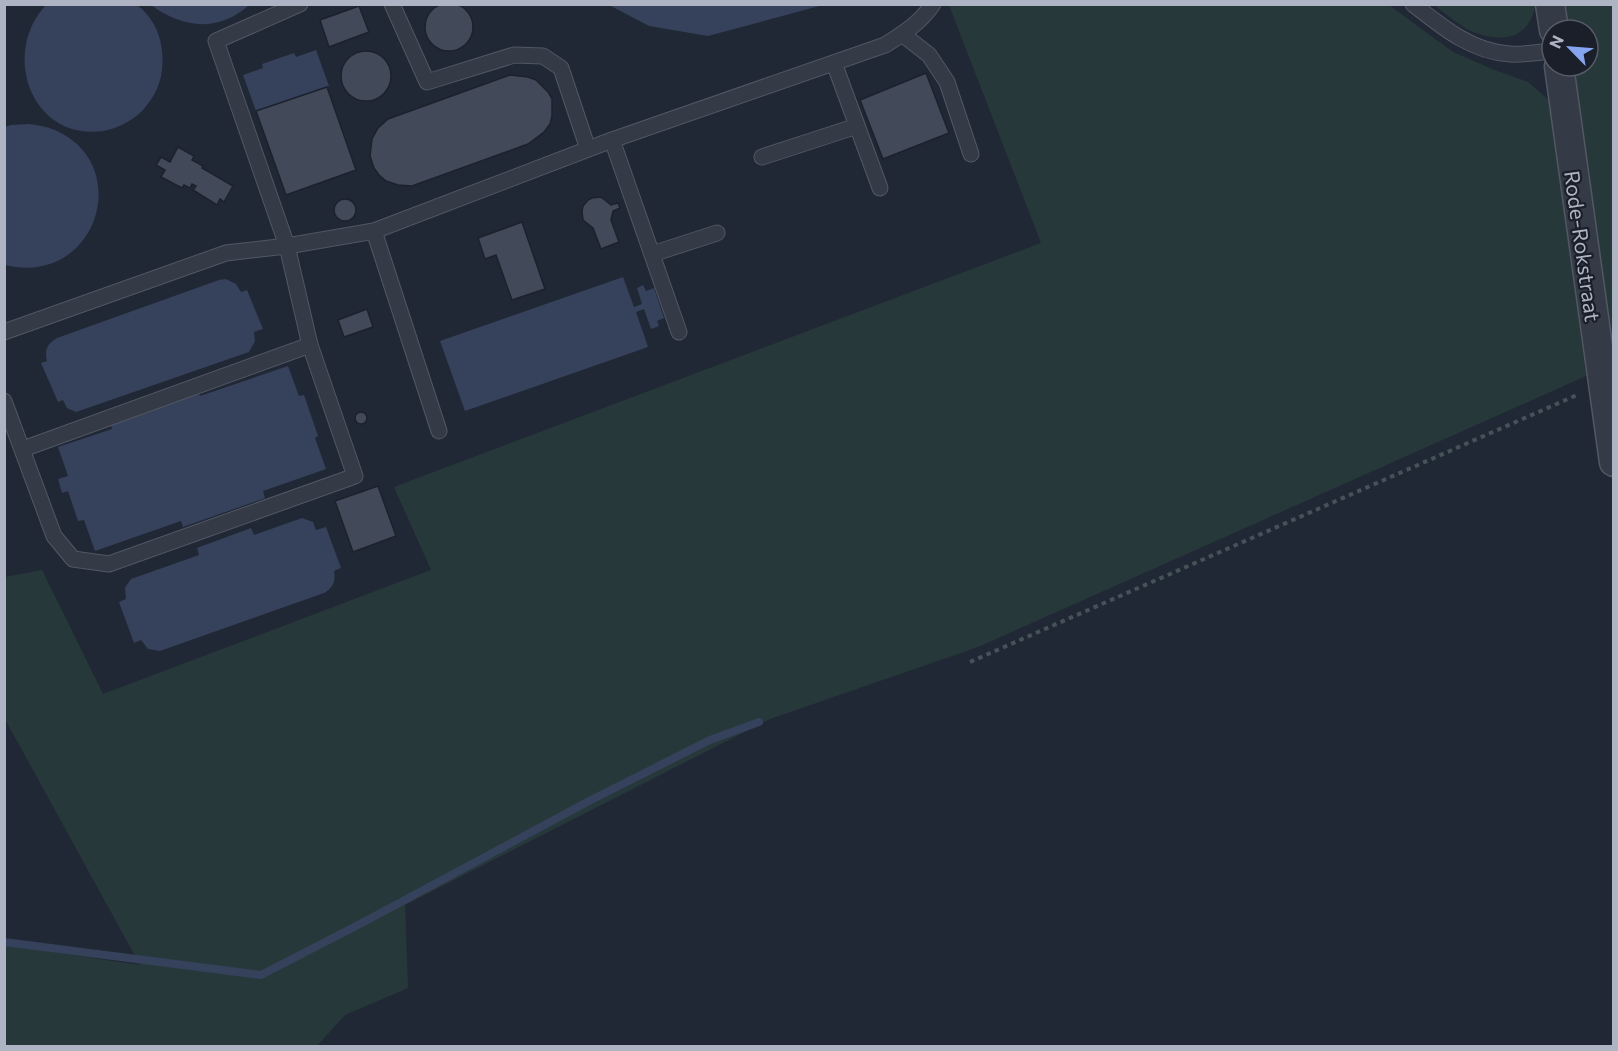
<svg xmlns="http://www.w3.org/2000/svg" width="1618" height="1051" viewBox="0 0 1618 1051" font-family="Commissioner,sans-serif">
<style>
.green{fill:#27383a}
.water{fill:#36415b}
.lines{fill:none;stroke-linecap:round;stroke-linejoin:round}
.stream{stroke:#36415b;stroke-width:8}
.building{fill:#424a5a;stroke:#1c212c;stroke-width:1.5}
.lane-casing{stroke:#525764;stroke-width:17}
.street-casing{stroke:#525764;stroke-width:31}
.path{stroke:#445358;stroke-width:4;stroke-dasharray:4.5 4.5;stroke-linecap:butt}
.lane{stroke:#343a46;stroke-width:15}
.street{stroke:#343a46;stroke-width:28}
.labels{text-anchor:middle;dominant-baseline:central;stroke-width:4.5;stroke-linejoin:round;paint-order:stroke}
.street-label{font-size:21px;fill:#aeb4c3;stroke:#1a1f2a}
</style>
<rect width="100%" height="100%" fill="#212835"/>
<!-- green -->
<g class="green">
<polygon points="949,5 1389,5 1453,52 1492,69 1528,82 1550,101 1586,376 978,647 770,719 405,905 408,988 345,1015 317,1046 5,1046 5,945 140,965 5,719 5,577 42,570 103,694 431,570 394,487 1041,243"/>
<path d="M1434,5H1535C1530,39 1502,43 1473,32C1461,27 1445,13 1434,5Z"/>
<polygon points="1561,5 1613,5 1614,359 1570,66 1588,66 1588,30 1565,30"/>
</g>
<!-- water -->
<g class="water">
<path d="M47,4L137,5C157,20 165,45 162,70C160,87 152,101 140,113C130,122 116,129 103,131C31,141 0,52 47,4Z"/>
<path d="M151,5H249C218,33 182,28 151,5Z"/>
<polygon points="609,5 823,5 708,36 649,26"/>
<polygon points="316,50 329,86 256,111 243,75 263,68 262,64 294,53 296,57"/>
<path d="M28,124C39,125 49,127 59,132C134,169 95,287 5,265V127L11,125Z"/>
<polygon points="623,277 634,307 642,304 637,288 643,285 646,291 654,288 664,318 657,321 659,326 651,329 644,309 636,312 648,347 465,411 440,341"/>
<path d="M226,279L236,284L241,292L247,290L263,329L254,332L255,341L249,352L76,412L67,408L63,400L58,402L41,363L47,361C44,350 48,343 57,338L219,280Z"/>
<polygon points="288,366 299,396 304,395 318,436 315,438 326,469 263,491 265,498 183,527 181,521 95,551 84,520 78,521 68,491 62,493 58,479 68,476 58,447 112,429 110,422 198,391 200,396"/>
<path d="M302,518L313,522L316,530L326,527L341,568L334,571C336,581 333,588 324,593L160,651L148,649L141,640L134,643L119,602L126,599L125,588L131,579L199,555L197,548L251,528L254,535Z"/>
</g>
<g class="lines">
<!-- stream -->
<polyline class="stream" points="4,942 261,975 360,924 591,800 710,740 759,722"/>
</g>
<!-- building -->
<g class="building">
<circle cx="449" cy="27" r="24"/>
<polygon points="359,6 369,32 329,47 320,20"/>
<circle cx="366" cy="76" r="25"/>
<polygon points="926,73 949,133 883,159 860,100"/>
<polygon points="510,75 528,77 536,80 548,92 552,99 552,116 550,124 544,132 528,144 412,186 398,185 386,181 379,175 374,168 370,156 372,139 378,128 388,119"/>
<polygon points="327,87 356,170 286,195 256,111"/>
<polygon points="178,147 194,156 192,160 203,166 202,168 233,186 224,202 220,199 217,205 193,190 196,186 192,184 190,188 184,185 182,188 161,177 165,170 156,165 161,157 170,162"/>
<polygon points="601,197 611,205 618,203 620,208 613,211 611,220 619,242 601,249 593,228 583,220 582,211 583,206 588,200 592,198"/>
<circle cx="345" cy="210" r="11"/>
<polygon points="522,222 545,289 512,300 496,255 485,259 478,238"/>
<polygon points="367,309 373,327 344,337 338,320"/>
<circle cx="361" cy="418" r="6"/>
<polygon points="378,486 396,536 353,552 335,501"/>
</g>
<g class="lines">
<!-- lane casing -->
<g class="lane-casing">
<g id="lane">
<polyline points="392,4 427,82 514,55 543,56 561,68 588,149"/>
<path d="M1413,4C1442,27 1472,52 1510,54C1524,55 1538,52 1552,51"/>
<polyline points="902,34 929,55 947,82 971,154"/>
<polyline points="834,63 880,188"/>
<polyline points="612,140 679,332"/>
<polyline points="762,157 857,126"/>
<polyline points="374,231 439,431"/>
<polyline points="652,254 717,233"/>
<path d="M4,332L226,253L287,246L374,231L612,140L885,45C903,34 921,22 933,4"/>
<polyline points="4,401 54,536 73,559 109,564 355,476 310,345 287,246 216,41 300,4"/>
<polyline points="23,449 310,345"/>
</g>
</g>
<!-- street casing -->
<g class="street-casing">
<g id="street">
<polyline points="1550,4 1554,30"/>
<polyline points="1559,66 1614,462"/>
</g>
</g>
<!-- path -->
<polyline class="path" points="970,662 1577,395"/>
<!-- lane -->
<use href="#lane" class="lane"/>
<!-- street -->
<use href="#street" class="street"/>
</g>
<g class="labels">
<!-- street labels -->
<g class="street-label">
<text transform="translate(1583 246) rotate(82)">Rode-Rokstraat</text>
</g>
</g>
<!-- border -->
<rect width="1618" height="1051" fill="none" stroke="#aeb4c3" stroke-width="12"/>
<!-- north arrow -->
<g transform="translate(1570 48) rotate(295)"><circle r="28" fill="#1a1f2a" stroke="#555b67" stroke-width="1.5"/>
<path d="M0-4.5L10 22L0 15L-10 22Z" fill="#86a5f0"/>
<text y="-9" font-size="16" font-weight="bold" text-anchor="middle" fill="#aeb4c3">N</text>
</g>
</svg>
